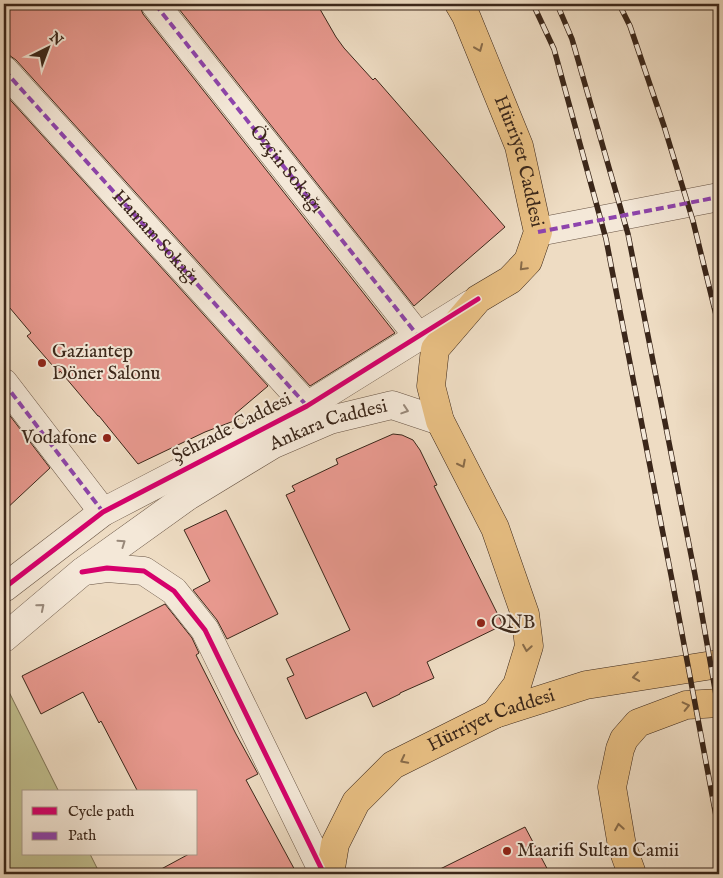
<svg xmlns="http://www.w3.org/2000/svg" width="723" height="878" viewBox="0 0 723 878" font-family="'IM FELL English',serif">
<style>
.green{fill:#c0be8e;stroke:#7e7254}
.building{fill:#e8998f;stroke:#3b271a}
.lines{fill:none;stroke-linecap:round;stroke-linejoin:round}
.minor-casing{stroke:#685444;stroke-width:29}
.major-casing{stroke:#3b271a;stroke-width:29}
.minor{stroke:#f4e8d8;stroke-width:28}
.major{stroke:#e7be82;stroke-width:28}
.rail-casing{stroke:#3b271a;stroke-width:5.5}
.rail{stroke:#f4e8d8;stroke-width:4;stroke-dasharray:11;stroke-linecap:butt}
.quiet{stroke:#8e44ad;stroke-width:4;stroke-dasharray:8 4;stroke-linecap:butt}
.cycleway-casing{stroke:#f4e8d8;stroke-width:8}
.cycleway{stroke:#d6006c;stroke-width:5}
.oneway{stroke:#886b49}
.oneway2{stroke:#988879}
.poi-dot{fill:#8f2418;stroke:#f4e8d8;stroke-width:2}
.labels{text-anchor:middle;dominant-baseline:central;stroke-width:4;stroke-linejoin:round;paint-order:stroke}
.street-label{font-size:19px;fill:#3b271a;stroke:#f4e8d8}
.poi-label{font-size:19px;fill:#3b271a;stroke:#f4e8d8;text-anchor:start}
</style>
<rect width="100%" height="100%" fill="#eedcc3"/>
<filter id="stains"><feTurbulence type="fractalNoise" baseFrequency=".004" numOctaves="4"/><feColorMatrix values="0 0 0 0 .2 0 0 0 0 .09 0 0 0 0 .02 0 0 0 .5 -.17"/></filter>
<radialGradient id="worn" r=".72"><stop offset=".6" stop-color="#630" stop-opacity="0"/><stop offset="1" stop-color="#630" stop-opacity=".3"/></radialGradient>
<!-- green -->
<polygon class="green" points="4,682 59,792 24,792 24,854 90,854 100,874 4,874"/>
<!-- building -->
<g class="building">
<polygon points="16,4 140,4 140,7 143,14 395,333 310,386 16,60 9,55 4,55 4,15"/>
<polygon points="175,4 317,4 336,37 344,48 373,80 375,78 505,227 414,306"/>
<polygon points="4,93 268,386 235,414 239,419 205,432 138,464 99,416 98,416 60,371 59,373 27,336 31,333 4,301"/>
<polygon points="4,408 50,468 4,511"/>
<polygon points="393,434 402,435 413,440 420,450 437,485 434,486 503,625 427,662 434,678 400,693 400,694 373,707 366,692 306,719 287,678 294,675 286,659 350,630 286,495 295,491 292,486 338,464 336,459"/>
<polygon points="226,510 278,614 227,639 217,620 193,590 210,581 184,530"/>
<polygon points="165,604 192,638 199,653 196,655 236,734 258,774 246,780 297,874 152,874 189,854 196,854 196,792 138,792 101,721 99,723 83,692 41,714 22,676"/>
<polygon points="525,827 550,874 430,874"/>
</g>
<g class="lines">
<!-- minor casing -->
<g class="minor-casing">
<g id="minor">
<polyline points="155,4 418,336"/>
<path id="s1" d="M4,70L307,406"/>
<polyline points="538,232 719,197"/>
<polyline points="4,383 103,512"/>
<polyline points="84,571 107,568 144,571 174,591 205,630 324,874"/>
<polyline points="4,588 103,512 307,406 471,304"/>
<path id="s2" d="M4,638L82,572L188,496L272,445L330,420L392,405L440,421"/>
</g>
</g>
<!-- major casing -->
<g class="major-casing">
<g id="major">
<path id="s3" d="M459,4L466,16L519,146L538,232L528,261L510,280L478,299L435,349L431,386L440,421L495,528L525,614L529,646L517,685L495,714"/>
<path id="s4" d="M330,874L335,844L356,802L393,765L495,714L586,685L719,664"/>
<polyline points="632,874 622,846 612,787 620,749 624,739 638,723 686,705 719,703"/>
</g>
</g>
<!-- minor -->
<use href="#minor" class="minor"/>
<!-- major -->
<use href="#major" class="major"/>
<!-- rail casing -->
<g class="rail-casing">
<g id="rail">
<polyline points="533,4 554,49 606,239 672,580 719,832"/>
<polyline points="557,4 572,39 628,234 695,575 719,712"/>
<polyline points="619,4 630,26 664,126 693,221 719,327"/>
</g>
</g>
<!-- rail -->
<use href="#rail" class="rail"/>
<!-- quiet -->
<g class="quiet">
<path id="s5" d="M155,4L418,336"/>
<polyline points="4,70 307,406"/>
<polyline points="538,232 719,197"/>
<polyline points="4,383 103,512"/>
</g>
<!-- cycleway casing -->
<g class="cycleway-casing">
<g id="cycleway">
<polyline points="82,572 107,568 144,571 174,591 205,630 324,874"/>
<polyline points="4,588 103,512 307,406 478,299"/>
</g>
</g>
<!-- cycleway -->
<use href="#cycleway" class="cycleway"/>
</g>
<!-- one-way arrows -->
<defs><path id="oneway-chevron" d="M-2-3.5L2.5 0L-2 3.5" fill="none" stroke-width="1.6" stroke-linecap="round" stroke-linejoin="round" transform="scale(1.25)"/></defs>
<g class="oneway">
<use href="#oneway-chevron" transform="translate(479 48) rotate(68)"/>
<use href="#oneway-chevron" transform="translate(523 267) rotate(134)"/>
<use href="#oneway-chevron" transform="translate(462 464) rotate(63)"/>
<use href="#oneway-chevron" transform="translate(527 648) rotate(99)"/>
<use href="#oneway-chevron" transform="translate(636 677) rotate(171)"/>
<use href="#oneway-chevron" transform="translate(686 706) rotate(-13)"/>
<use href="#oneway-chevron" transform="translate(404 760) rotate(153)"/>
<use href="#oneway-chevron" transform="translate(619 827) rotate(-99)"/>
</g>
<g class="oneway2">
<use href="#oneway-chevron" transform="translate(405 410) rotate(18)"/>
<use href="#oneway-chevron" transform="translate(122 543) rotate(-35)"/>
<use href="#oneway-chevron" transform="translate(41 607) rotate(-40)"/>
</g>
<!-- markers -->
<g class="poi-dot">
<circle cx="42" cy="363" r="5"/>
<circle cx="107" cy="438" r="5"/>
<circle cx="481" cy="623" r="5"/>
<circle cx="507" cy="851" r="5"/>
</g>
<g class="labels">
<!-- street labels -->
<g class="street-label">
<text stroke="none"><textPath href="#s3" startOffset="169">Hürriyet Caddesi</textPath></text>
<text stroke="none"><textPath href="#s5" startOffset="211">Özçin Sokağı</textPath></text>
<text stroke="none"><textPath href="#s1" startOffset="226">Hamam Sokağı</textPath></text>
<text transform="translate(232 428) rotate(-27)">Şehzade Caddesi</text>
<text stroke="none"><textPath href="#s2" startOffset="391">Ankara Caddesi</textPath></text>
<text stroke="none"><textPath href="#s4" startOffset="238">Hürriyet Caddesi</textPath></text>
</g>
<!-- poi labels -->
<g class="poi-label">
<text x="52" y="352">Gaziantep<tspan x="52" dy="22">Döner Salonu</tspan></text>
<text x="97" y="438" text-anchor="end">Vodafone</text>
<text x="491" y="623">QNB</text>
<text x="517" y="851">Maarifi Sultan Camii</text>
</g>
</g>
<!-- margin -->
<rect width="723" height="878" fill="none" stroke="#eedcc3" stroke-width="20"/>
<rect x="5" y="5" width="713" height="868" fill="none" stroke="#3b271a" stroke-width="2.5"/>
<rect x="10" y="10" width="703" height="858" fill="none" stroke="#3b271a"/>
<!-- legend -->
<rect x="22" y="790" width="175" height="65" fill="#f4e8d8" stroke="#aa9b8c"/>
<rect x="32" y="807" width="25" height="8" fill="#d6006c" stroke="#aa9b8c"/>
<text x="68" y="816" font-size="15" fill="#3b271a">Cycle path</text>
<rect x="32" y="832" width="25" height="8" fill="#8e44ad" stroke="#aa9b8c"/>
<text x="68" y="840" font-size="15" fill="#3b271a">Path</text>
<!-- north arrow -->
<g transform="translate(48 48) rotate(42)" stroke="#f4e8d8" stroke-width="4" paint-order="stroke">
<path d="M0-4L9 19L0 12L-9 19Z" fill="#3b271a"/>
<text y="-8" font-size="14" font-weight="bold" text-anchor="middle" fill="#3b271a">N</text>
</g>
<rect width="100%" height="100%" filter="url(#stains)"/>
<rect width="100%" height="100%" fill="url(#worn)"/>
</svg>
